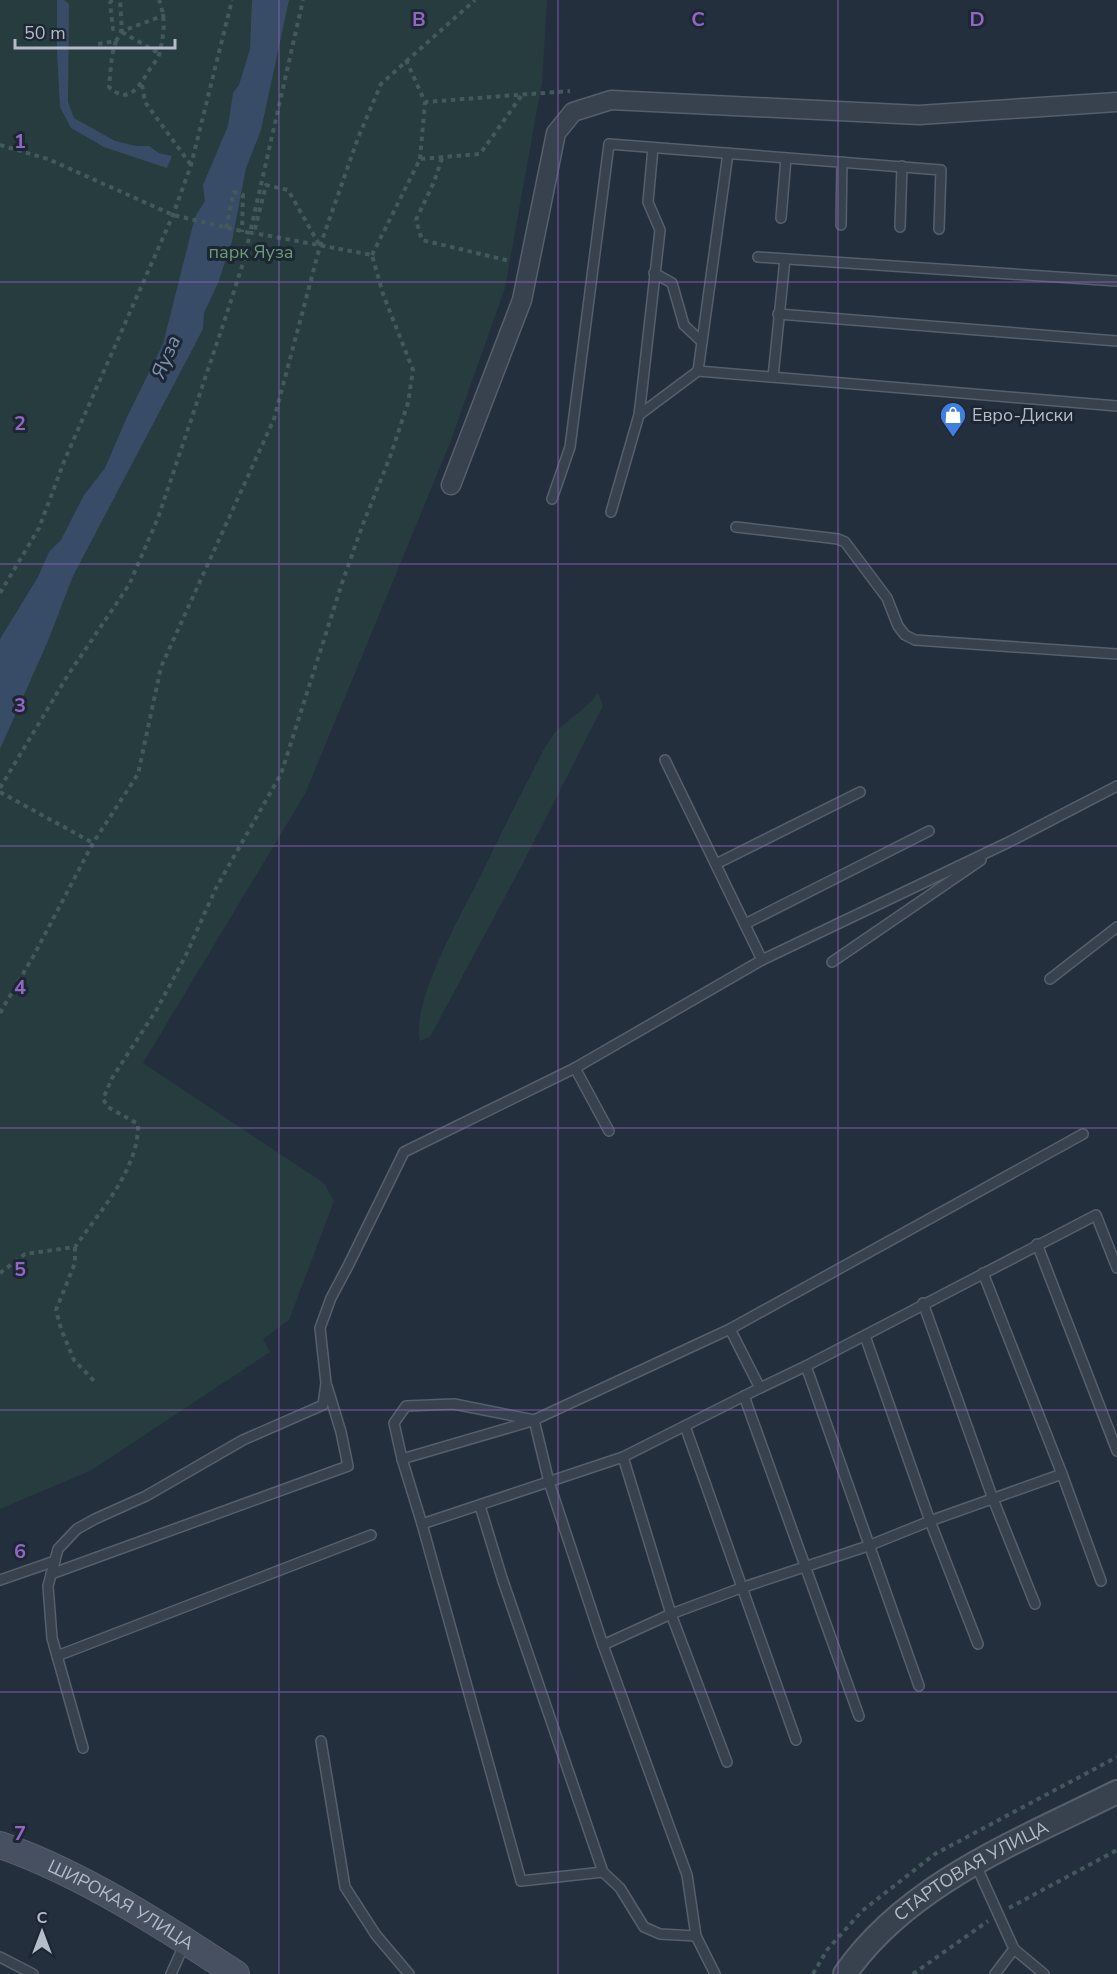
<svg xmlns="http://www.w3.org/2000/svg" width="1117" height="1974" viewBox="0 0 1117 1974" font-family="'Nunito Sans',sans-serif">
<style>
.green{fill:#263c3f}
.water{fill:#394c67}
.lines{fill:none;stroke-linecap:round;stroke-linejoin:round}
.service-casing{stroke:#565f6c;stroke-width:12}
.minor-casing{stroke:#565f6c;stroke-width:21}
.tertiary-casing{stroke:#565f6c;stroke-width:26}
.secondary-casing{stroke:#565f6c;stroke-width:28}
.path{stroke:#44595c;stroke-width:4;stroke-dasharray:4.5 4.5;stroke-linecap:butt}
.service{stroke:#38414e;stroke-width:9}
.minor{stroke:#38414e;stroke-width:18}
.tertiary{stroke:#38414e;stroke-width:22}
.secondary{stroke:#465061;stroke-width:26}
.grid{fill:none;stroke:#9266c3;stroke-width:1.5;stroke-opacity:0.55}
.labels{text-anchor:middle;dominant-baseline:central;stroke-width:6;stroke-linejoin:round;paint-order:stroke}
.park-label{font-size:18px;fill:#6b9a76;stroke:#1d2633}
.poi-label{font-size:18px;fill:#b4bcc9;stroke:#1d2633;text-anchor:start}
.street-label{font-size:18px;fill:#b4bcc9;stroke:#1d2633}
.water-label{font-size:20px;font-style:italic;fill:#7c92b1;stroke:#1d2633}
.grid-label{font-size:20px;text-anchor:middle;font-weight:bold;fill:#9266c3;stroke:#1d2633;stroke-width:6;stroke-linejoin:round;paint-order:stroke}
</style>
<rect width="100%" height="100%" fill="#242f3e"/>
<!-- green -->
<g class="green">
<polygon points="0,0 547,0 542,82 505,288 450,443 305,794 143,1063 324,1183 334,1201 289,1320 263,1339 270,1352 92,1470 0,1509"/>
<path d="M598,693L603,706L523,863L430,1037L420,1041C410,1003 463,911 481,875C501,833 522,792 543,751L555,732L591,702Z"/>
</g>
<!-- water -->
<g class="water">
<polygon points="57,0 64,0 69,4 68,102 74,118 115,141 136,146 149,146 159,153 172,156 167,168 104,147 71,128 60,107 57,52"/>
<polygon points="252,0 289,0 261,130 246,168 232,241 218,283 204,313 203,329 73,576 47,643 0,749 0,639 38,577 49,552 61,540 84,495 105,468 127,417 163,344 195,217 205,201 203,185 228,126 233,93 239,85 250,49"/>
</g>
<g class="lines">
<!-- service casing -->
<g class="service-casing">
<g id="service">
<polyline points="781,218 786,158"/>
<polyline points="841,225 842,162"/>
<polyline points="900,227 902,166"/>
<polyline points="758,257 1117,281"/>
<polyline points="654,273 672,283 684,325 702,342"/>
<polyline points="778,314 1117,341"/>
<polyline points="698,371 728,153"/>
<polyline points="773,377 785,259"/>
<polyline points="639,415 698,371 1117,406"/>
<polyline points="552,499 570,447 609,144 941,170 939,229"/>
<polyline points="611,512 639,415 642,390 660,230 648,202 653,148"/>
<polyline points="736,527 838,539 845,542 887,598 898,626 905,635 915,640 1117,654"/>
<polyline points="665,760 762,960"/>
<polyline points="716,864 860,792"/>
<polyline points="745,924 929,831"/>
<polyline points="832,962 981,860"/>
<polyline points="1050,979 1117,927"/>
<polyline points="575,1068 609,1131"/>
<polyline points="1037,1244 1117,1451"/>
<polyline points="983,1273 1062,1474 1101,1581"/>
<polyline points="923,1303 993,1499 1035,1604"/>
<polyline points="865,1336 930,1521 978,1644"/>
<polyline points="806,1366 1096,1215 1117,1268"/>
<polyline points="760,1388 806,1366 919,1686"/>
<polyline points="744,1396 859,1716"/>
<polyline points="685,1426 796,1740"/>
<polyline points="623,1457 671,1614 727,1762"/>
<polyline points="402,1459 532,1421"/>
<polyline points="480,1506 502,1578 603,1872 620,1888 644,1927 660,1934 696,1936"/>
<polyline points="422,1524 402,1459 394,1423 406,1406 454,1404 534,1420"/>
<polyline points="51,1574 348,1466 341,1432 327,1386"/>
<polyline points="0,1580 55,1561"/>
<polyline points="603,1645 671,1614 741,1588 868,1546 930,1521 1062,1474"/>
<polyline points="57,1656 371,1535"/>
<polyline points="321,1741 345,1887 376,1935 409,1974"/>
<polyline points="83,1748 52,1638 48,1586 58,1549 77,1529 95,1519 146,1496 243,1440 323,1405 326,1383 320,1328 331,1298 348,1266 404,1152 575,1068 762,960 1009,842 1117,786"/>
<polyline points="976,1865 1014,1949 995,1974"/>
<polyline points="603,1872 521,1881 422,1524 623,1457 760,1388 730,1329"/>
<polyline points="1014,1949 1044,1974"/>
<polyline points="0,1957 33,1974"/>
<polyline points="171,1974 185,1943"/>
<polyline points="715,1974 696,1936 687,1875 603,1645 549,1482 534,1420 730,1329 1083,1134"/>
</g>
</g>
<!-- minor casing -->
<g class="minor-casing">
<polyline id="minor" points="451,485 522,300 556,133 573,112 611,100 919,115 1117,102"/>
</g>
<!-- tertiary casing -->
<g class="tertiary-casing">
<g id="tertiary">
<path id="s1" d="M845,1974C908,1883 1021,1840 1117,1792"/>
</g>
</g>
<!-- secondary casing -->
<g class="secondary-casing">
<g id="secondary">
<path id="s2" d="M0,1845C81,1873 165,1927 236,1974"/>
</g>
</g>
<!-- path -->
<g class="path">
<polyline points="112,0 110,3 113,29 122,31 120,0"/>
<polyline points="122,32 160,54"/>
<path d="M116,41L112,55L109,87C128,105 138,88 148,72C152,65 159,59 160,51C164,33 166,18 159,0"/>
<polyline points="98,44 116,41 122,31 165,15"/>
<polyline points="406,60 425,102 570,91"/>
<polyline points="142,85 145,102 191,165"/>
<polyline points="0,145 48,159 173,215 250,233 303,0"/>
<polyline points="442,158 434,182 416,220 422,240 510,261"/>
<polyline points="420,159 425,102"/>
<polyline points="226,228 234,192 243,195 242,232"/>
<polyline points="372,255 420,159 480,154 522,95"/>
<polyline points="0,593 39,528 65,459 173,215 191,165 232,0"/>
<polyline points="0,788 68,675 129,585 158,518 226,316 245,257 250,233 254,233 266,185 288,190 320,246"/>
<polyline points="0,792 93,843"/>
<polyline points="0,1013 34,955 93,843 138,774 161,667 274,419 320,246 358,138 381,84 475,0"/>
<polyline points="75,1247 75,1263 56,1310 61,1329 74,1360 97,1384"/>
<path d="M0,1273L25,1254L75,1247C100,1211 139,1169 138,1124L108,1107L103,1099L112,1078L157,1009L185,957L216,888L281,774L343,580L363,524L390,457L408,403L413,370L383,294L372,255L254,233"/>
<polyline points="1009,1908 1117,1850"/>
<polyline points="813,1974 827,1950 862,1911 935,1854 1117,1757"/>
<polyline points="913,1974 988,1921"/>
</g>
<!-- service -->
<use href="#service" class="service"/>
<!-- minor -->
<use href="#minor" class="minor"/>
<!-- tertiary -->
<use href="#tertiary" class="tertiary"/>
<!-- secondary -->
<use href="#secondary" class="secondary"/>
</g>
<!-- grid -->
<path class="grid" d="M279,0V1974M558,0V1974M838,0V1974M0,282H1117M0,564H1117M0,846H1117M0,1128H1117M0,1410H1117M0,1692H1117"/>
<!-- icons -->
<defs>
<g id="shop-pin" transform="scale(1.35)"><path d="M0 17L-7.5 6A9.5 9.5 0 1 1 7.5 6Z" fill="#3f7fe0" stroke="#1d2633"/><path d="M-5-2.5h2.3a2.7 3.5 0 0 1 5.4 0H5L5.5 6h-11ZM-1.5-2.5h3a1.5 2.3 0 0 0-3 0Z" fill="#fff"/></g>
</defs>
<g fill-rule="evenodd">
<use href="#shop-pin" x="953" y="415"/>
</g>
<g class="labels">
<!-- park labels -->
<g class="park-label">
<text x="251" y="252">парк Яуза</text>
</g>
<!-- poi labels -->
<g class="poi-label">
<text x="972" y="415">Евро-Диски</text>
</g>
<!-- street labels -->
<g class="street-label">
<text stroke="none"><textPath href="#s1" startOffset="165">СТАРТОВАЯ УЛИЦА</textPath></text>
<text stroke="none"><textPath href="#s2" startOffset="135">ШИРОКАЯ УЛИЦА</textPath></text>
</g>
<!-- water labels -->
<g class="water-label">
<text transform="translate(166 357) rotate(-67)">Яуза</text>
</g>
</g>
<g class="grid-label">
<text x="419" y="26">B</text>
<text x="698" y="26">C</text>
<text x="977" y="26">D</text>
<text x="20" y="148">1</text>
<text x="20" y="430">2</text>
<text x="20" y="712">3</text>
<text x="20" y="994">4</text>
<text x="20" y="1276">5</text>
<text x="20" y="1558">6</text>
<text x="20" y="1840">7</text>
</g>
<!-- north arrow -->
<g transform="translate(42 1932)" stroke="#1d2633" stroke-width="4.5" paint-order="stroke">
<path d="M0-4.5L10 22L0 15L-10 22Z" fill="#b4bcc9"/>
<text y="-9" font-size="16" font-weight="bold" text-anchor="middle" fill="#b4bcc9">С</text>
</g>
<!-- scale -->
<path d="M15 39v9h160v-9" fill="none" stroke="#b4bcc9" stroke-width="3"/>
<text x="24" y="39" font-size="18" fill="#b4bcc9" stroke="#1d2633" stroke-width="4.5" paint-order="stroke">50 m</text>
</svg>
